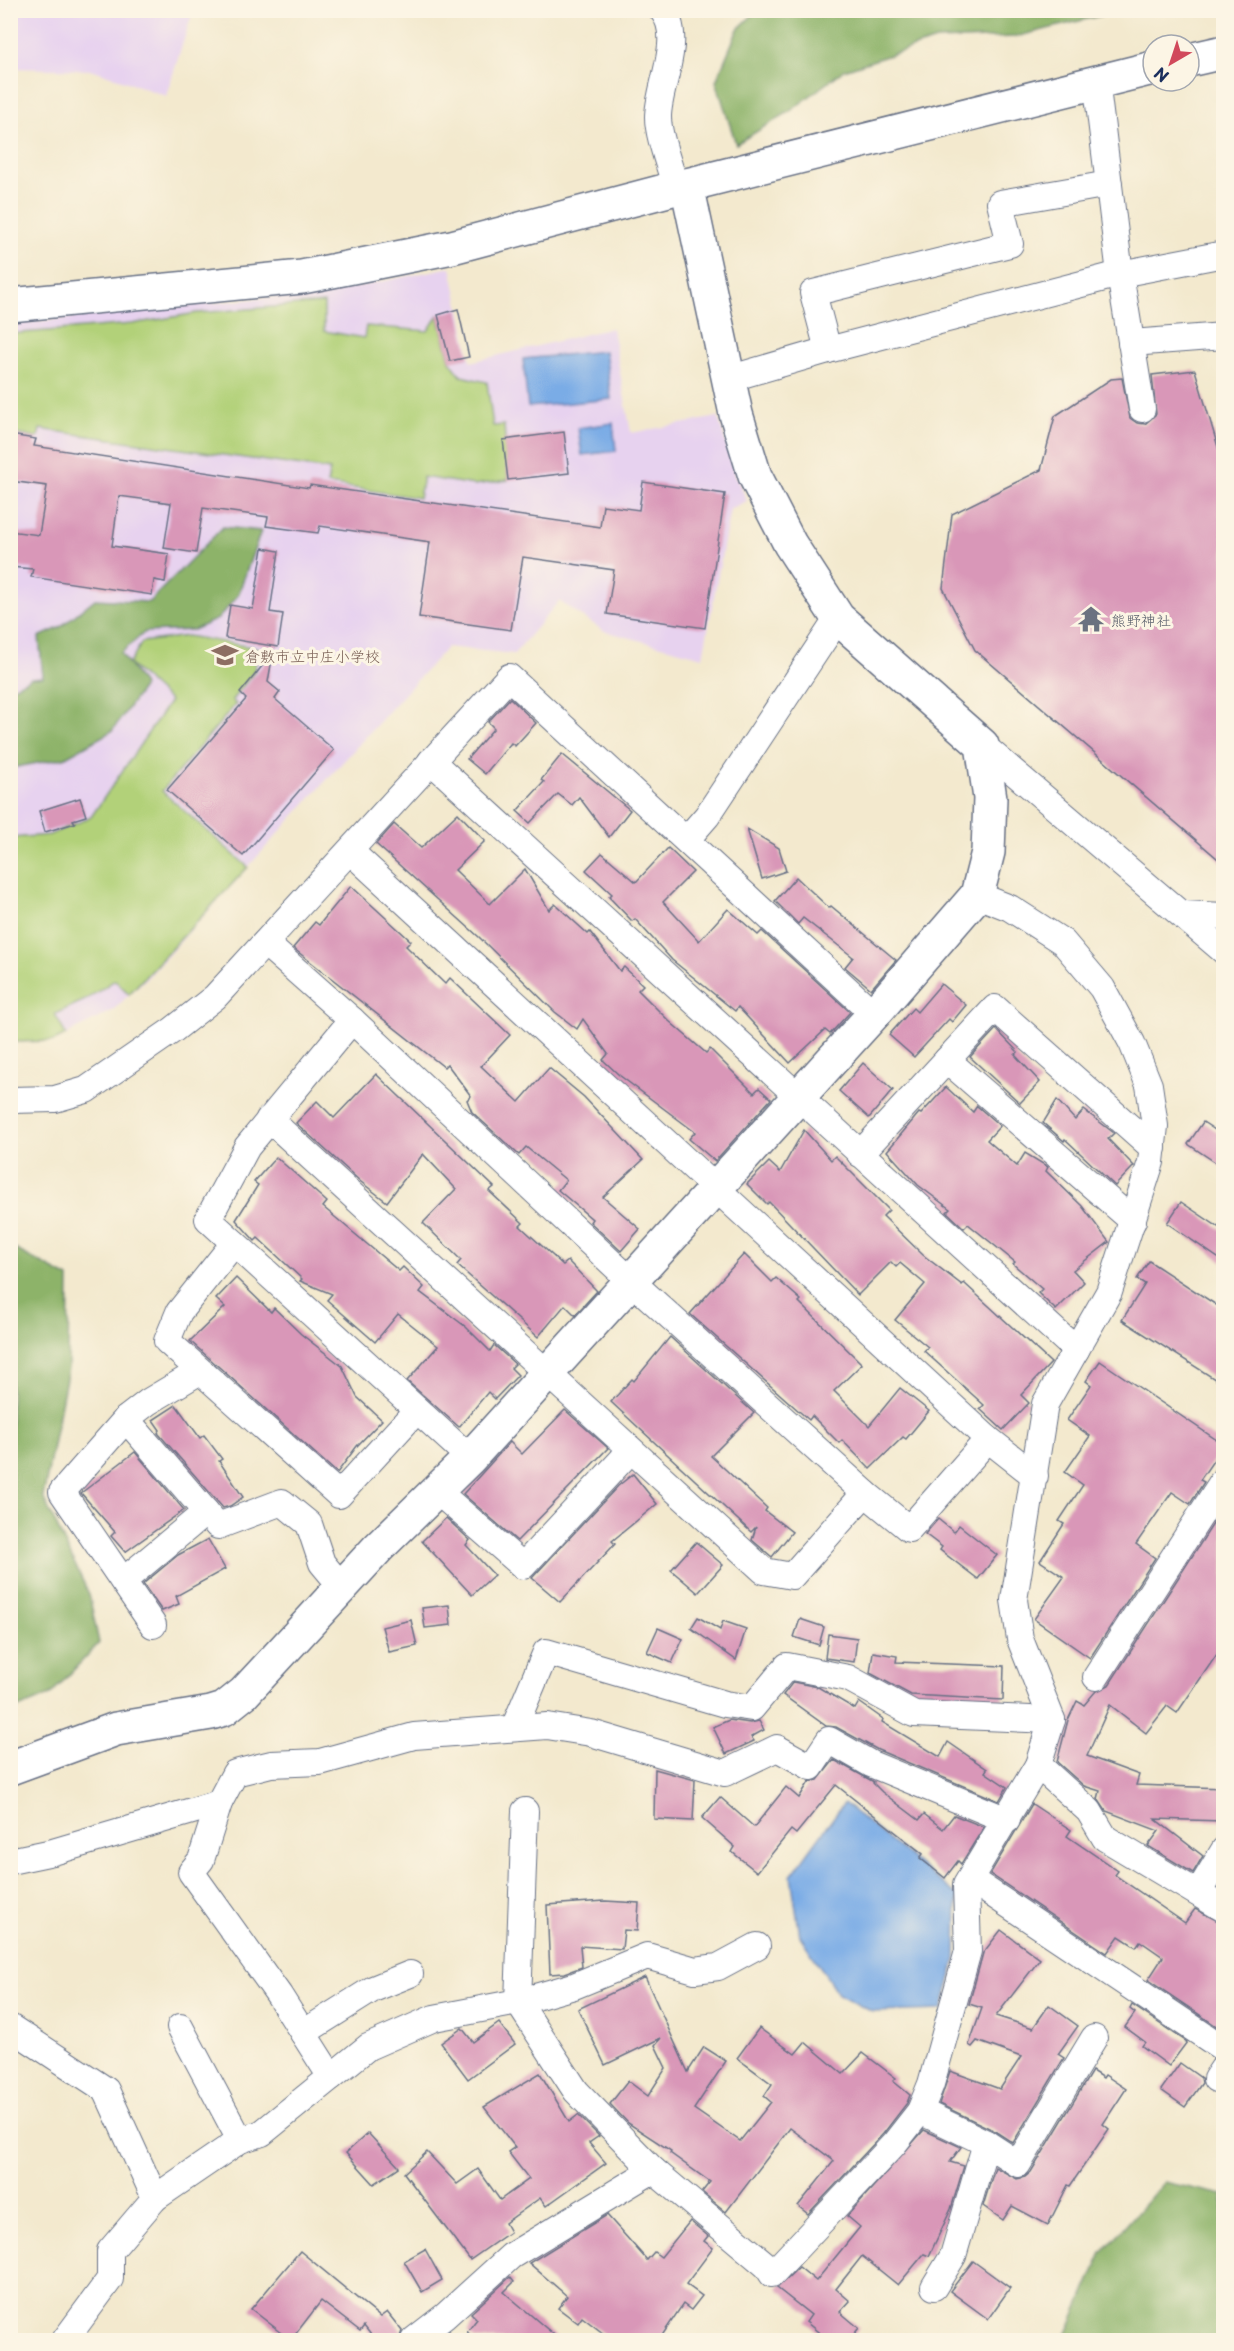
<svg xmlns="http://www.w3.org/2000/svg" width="1234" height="2351" viewBox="0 0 1234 2351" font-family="'Playpen Sans','Klee One',sans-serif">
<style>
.built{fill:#e7d2ef}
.green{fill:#b2d179;stroke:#66806c;stroke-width:1.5}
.forest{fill:#8db369;stroke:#547164;stroke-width:1.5}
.water{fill:#7aace6;stroke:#4a6ea2;stroke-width:1.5}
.building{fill:#d997b8}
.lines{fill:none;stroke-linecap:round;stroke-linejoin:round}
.minor-casing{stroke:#677085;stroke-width:28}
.tertiary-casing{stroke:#677085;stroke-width:36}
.minor{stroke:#fff;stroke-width:26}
.tertiary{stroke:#fff;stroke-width:33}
.labels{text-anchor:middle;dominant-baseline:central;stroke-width:6;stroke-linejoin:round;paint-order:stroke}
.worship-label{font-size:15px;fill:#5b616d;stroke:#fcf5e5;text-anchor:start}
.education-label{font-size:15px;fill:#785e54;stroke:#fcf5e5;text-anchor:start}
</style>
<rect width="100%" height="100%" fill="#fcf5e5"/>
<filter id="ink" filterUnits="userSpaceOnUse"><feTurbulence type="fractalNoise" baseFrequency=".0167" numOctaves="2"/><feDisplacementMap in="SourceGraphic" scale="12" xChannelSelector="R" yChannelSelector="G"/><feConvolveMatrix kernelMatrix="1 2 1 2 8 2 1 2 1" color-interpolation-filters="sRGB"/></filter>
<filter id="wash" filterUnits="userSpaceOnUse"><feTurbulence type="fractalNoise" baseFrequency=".008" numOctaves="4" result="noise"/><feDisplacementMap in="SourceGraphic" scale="24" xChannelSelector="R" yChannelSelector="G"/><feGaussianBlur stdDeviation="1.35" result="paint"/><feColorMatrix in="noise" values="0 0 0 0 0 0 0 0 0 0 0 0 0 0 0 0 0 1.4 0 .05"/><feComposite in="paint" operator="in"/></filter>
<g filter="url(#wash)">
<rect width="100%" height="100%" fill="#f3e9ce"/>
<!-- built -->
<g class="built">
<polygon points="11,10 193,10 193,11 166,96 94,70 11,68"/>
<polygon points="451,267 471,362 612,328 631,433 718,417 735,474 747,501 730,509 703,657 604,631 559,601 514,654 447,647 152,973 112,1011 54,1041 11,1042 10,324 303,294 356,287"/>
</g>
<!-- green -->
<g class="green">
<polygon points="324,303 324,331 364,338 366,326 428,331 438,315 450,361 461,376 487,382 493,426 504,425 508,480 474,485 423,477 419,498 327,484 330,470 40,429 38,438 11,433 10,334 132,324 197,313"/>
<polygon points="187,636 259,648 254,672 232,700 236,704 162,791 248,867 129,994 115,980 85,1000 55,1014 66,1035 54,1041 11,1042 11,838 49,835 91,817 170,701 129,664 142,642"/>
</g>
<!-- forest -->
<g class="forest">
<polygon points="758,10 1120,10 1120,11 1015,37 936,40 844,70 789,112 736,144 716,81 738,29"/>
<polygon points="223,527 261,531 238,595 218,619 193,630 145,632 121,653 144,686 112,731 64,758 11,768 11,688 31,678 43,677 39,637 59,628 95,599 149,602"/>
<polygon points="11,1247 69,1278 68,1368 43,1497 89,1594 99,1643 50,1695 11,1711"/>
<polygon points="1164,2182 1223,2195 1223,2340 1064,2340 1102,2253"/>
</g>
<!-- water -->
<g class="water">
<polygon points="605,351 611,399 528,407 523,359"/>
<polygon points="613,423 616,451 582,455 578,428"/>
<polygon points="844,1803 957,1895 956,1959 942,2010 872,2012 838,1994 800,1936 791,1876"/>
</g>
<g id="blocks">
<!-- building -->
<g class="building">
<polygon points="458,309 469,357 450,361 438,315"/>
<polygon points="1195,370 1224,467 1224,864 975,650 943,588 952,514 1041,470 1055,416 1111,379 1122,378 1130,418 1137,423 1145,424 1156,414 1152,375"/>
<polygon points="564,432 569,473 508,480 503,440"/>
<polygon points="10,435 36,439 34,446 309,488 310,485 600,527 603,505 639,510 643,482 725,494 705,628 607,614 614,570 523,557 511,630 419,617 430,542 320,526 318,533 266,526 268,517 203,508 196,553 164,548 171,503 119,496 112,546 169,554 165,582 154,580 152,595 31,577 33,569 10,567 10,531 39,535 47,486 10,481"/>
<polygon points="263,548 279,551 270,612 283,614 278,647 225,638 230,605 253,609"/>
<polygon points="273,653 268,682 280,692 275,699 334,750 243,856 167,790 246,699 240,693"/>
<polygon points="510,698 536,723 515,746 511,743 485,774 467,759 494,728 488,722"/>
<polygon points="562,754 630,810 609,837 579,797 572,805 558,794 530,823 517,811 544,782 541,780"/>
<polygon points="80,798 86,816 73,820 75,823 45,832 39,811"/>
<polygon points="458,813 485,841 455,870 490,904 525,869 549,910 555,904 588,934 590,932 620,971 624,967 643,985 638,990 669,1021 706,1053 710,1049 754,1093 759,1088 771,1099 715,1161 689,1139 695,1132 619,1075 603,1060 608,1054 583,1019 577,1029 555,1012 479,937 376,844 394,824 421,848"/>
<polygon points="747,829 779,848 786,871 762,879"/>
<polygon points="668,848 693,872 663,902 699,941 728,909 758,935 762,931 850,1012 830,1034 825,1030 790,1063 738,1007 735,1011 672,960 635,919 632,921 609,897 612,894 586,870 602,853 636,882"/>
<polygon points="796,877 829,908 831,906 896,960 871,989 845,967 853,957 803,918 798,924 775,901"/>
<polygon points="351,886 411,941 406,946 445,984 450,978 510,1035 481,1066 519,1102 549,1068 584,1097 643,1160 603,1197 640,1229 621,1251 590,1222 592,1219 558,1190 566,1180 526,1147 519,1155 472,1112 467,1100 471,1096 447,1064 444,1067 293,948 315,922 319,925"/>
<polygon points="941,984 966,1005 952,1022 949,1019 914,1057 889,1035 913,1008 917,1012"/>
<polygon points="996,1029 1018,1052 1015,1055 1040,1082 1020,1103 970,1057"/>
<polygon points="863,1063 893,1090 869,1118 839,1091"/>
<polygon points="376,1074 494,1187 489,1191 523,1223 520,1226 563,1265 568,1261 597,1291 575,1315 565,1305 538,1337 457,1265 461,1260 423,1223 456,1189 423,1154 387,1202 361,1182 296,1123 317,1101 334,1118"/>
<polygon points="946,1087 973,1112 977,1106 1000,1126 987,1140 1017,1166 1025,1153 1048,1167 1046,1171 1082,1206 1109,1242 1073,1270 1084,1282 1056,1310 1038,1293 1042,1289 1013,1264 1015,1262 968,1224 964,1228 947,1212 950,1209 918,1185 887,1151 919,1113 921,1114"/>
<polygon points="1057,1100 1075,1120 1084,1110 1114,1133 1108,1139 1134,1166 1115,1186 1065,1139 1064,1141 1043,1123"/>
<polygon points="1203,1122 1224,1136 1224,1168 1188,1144"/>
<polygon points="804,1130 831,1160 835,1156 889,1210 883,1216 923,1255 962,1285 964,1283 1051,1363 1021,1395 1029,1403 1003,1430 980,1409 984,1405 924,1351 928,1347 895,1320 925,1284 900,1263 896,1267 891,1262 858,1295 769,1202 767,1204 747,1184 769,1162 780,1172"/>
<polygon points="276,1157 327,1202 323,1207 399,1271 403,1267 424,1287 420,1292 466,1327 490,1351 494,1345 515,1364 511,1368 518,1375 495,1399 488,1392 459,1427 407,1381 438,1346 398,1314 375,1342 327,1300 332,1294 300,1281 302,1279 258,1238 255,1241 236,1220 258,1185 254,1182"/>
<polygon points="1181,1202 1224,1231 1224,1262 1167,1223"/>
<polygon points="744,1254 772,1282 776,1278 801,1300 799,1302 862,1364 834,1391 869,1426 900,1388 929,1411 906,1439 903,1437 870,1469 842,1440 839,1443 812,1416 809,1420 690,1314"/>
<polygon points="1149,1261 1224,1310 1224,1385 1122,1320 1145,1284 1137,1279"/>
<polygon points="236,1278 271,1312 274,1308 301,1334 342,1366 357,1397 382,1420 357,1446 337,1473 190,1341 225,1307 216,1299"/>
<polygon points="670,1337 754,1413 711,1456 767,1508 765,1511 792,1532 772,1557 752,1540 756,1527 751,1532 611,1402 632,1379 634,1381"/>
<polygon points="1100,1361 1224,1445 1200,1480 1204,1482 1190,1504 1172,1492 1136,1544 1155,1558 1090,1658 1034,1619 1064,1577 1040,1561 1064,1524 1059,1521 1083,1485 1065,1472 1090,1436 1067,1420 1091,1385 1086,1381"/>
<polygon points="176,1405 200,1438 204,1435 222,1459 219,1461 243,1497 230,1506 223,1508 158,1433 160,1430 153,1420"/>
<polygon points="565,1410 608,1448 517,1541 463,1494 510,1442 522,1454"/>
<polygon points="135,1452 184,1510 125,1552 111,1536 115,1532 81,1493"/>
<polygon points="633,1474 657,1504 612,1541 615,1544 560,1602 532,1578 618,1486"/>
<polygon points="1224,1507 1224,1644 1177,1713 1167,1706 1146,1733 1110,1705 1087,1756 1139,1775 1136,1785 1224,1788 1224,1821 1155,1819 1203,1856 1193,1873 1148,1846 1159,1831 1106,1811 1098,1799 1100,1791 1084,1786 1057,1762 1068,1720 1077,1701 1084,1705 1095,1692 1109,1685"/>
<polygon points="446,1518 470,1540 466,1545 494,1575 472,1595 422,1541"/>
<polygon points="938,1519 954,1532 959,1525 997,1555 978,1579 940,1550 942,1547 925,1534"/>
<polygon points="208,1539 225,1569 176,1596 179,1604 162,1611 143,1584 178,1555"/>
<polygon points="696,1542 723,1565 698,1593 671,1570"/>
<polygon points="449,1605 451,1625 425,1628 422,1608"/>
<polygon points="698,1617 720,1630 723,1621 746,1629 736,1660 691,1628"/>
<polygon points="800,1619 824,1627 819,1645 794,1637"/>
<polygon points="411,1620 417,1646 389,1652 382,1627"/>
<polygon points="658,1628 683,1639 672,1663 647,1652"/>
<polygon points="828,1634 857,1638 854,1662 825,1658"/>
<polygon points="873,1652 897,1656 896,1662 1004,1666 1003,1700 911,1695 870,1673"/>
<polygon points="793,1682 818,1687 855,1709 859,1702 883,1719 882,1722 940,1757 948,1742 987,1769 985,1772 1007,1787 999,1801 878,1750 836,1727 826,1726 783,1695"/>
<polygon points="729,1720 750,1723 759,1721 764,1730 751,1737 754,1741 726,1754 713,1727"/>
<polygon points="834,1760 874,1782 873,1783 882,1792 919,1820 924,1814 943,1829 954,1815 984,1827 961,1864 958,1861 945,1878 920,1858 923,1854 836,1785 796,1834 791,1830 757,1872 732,1852 735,1847 702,1818 720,1797 754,1827 786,1787 799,1798 809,1782 818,1780"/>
<polygon points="655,1769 695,1780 693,1821 654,1819"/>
<polygon points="1032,1804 1071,1830 1067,1836 1118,1871 1115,1875 1185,1923 1195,1909 1224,1924 1224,2031 1148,1980 1163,1957 1140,1941 1136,1947 1119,1936 1107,1953 990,1874"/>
<polygon points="605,1901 639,1903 637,1931 624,1930 622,1949 580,1946 582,1967 565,1973 550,1974 547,1905"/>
<polygon points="1001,1930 1040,1959 996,2016 1033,2028 1049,2005 1078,2026 1058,2054 1064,2058 1013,2143 993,2130 939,2104 950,2071 1000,2089 1021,2057 977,2041 972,2047 969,2045 982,2008 969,2004 983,1953"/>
<polygon points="645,1977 688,2072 704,2047 726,2061 694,2109 740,2141 771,2102 764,2096 772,2084 737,2058 759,2028 795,2054 805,2042 843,2074 863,2053 896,2078 893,2081 910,2095 907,2103 883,2134 808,2214 798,2206 834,2161 790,2128 726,2212 702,2192 710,2182 670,2153 671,2151 628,2123 610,2104 628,2081 648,2096 666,2068 655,2045 661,2038 605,2065 578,2009"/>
<polygon points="1132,2005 1187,2042 1169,2066 1142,2046 1145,2042 1125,2027 1135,2013 1130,2009"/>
<polygon points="499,2023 515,2044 468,2079 441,2043 462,2028 473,2042"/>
<polygon points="1180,2063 1201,2078 1202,2083 1185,2107 1161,2090"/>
<polygon points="1092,2071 1103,2078 1105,2075 1126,2089 1103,2124 1109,2129 1070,2186 1068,2185 1048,2225 1012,2206 1003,2220 983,2206 995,2167 1017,2179 1025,2177 1031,2172"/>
<polygon points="540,2073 569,2122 578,2115 599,2136 589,2143 606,2163 546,2206 540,2198 505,2223 510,2232 470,2260 404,2173 427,2152 457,2184 478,2169 500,2200 529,2179 508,2152 515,2147 484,2107"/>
<polygon points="924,2130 961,2147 950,2162 964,2166 951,2209 929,2256 924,2254 898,2285 862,2256 836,2289 850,2301 840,2312 859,2328 849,2340 828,2340 806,2322 811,2315 777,2288 799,2267 816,2281 860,2227 847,2216"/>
<polygon points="368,2133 399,2167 374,2184 346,2153"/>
<polygon points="607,2215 647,2260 654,2252 661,2257 690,2221 708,2236 704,2241 713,2248 686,2284 702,2296 691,2310 683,2304 659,2340 612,2340 582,2317 578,2323 558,2308 567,2296 529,2263"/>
<polygon points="425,2249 442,2280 422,2292 404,2261"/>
<polygon points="300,2251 380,2317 387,2312 402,2331 399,2340 375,2340 364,2326 360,2331 321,2301 291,2340 251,2309"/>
<polygon points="973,2261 1010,2288 988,2319 950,2291"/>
<polygon points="510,2277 514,2282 504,2292 560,2340 477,2340 467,2332 477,2319 471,2313"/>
</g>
</g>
</g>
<g filter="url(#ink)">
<use href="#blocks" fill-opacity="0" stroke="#677085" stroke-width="1.5"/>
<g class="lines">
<!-- minor casing -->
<g class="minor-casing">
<g id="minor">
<path d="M662,10C685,36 658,87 658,117C658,137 671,169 676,189"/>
<polyline points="1096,80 1120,274 1224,254"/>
<polyline points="1109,184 1000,203 1010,244 813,293 828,350 1120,274 1142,409"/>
<polyline points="1131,343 1224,336"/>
<polyline points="728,379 828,350"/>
<polyline points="982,745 1224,951"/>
<polyline points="431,761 1076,1350"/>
<polyline points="687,839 707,816 838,618"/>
<polyline points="350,851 988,1439 1035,1476"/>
<polyline points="1183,914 1224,916"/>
<polyline points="265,943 352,1020 247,1147 208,1219 470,1458"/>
<polyline points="352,1020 631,1281 865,1493"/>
<polyline points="947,1060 1133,1221"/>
<polyline points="10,1100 55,1099 86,1090 173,1030 215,997 509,677 874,1014"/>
<polyline points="269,1119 764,1571 792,1576 865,1493 909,1529 988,1439"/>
<polyline points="860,1154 995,1008 1153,1148"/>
<polyline points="234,1243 179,1312 167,1341 339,1495 417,1410"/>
<polyline points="126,1419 218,1526 282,1502 309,1524 322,1563 342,1587"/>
<polyline points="437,1491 523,1566 631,1450"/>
<polyline points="123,1581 206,1512"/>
<polyline points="153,1625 62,1492 126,1419 148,1402 200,1371"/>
<polyline points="1096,1677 1224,1479"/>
<polyline points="514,1728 546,1652 725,1704 752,1708 787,1666 848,1678 914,1714 1052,1720"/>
<polyline points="1038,1765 1089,1811 1105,1838 1224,1909"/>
<polyline points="219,1803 201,1860 191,1872 279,1995 331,2077"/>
<polyline points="525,1811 518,2002 574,1986 647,1956 695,1970 718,1967 757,1946"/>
<polyline points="10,1861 53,1852 219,1803 235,1773 271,1764 320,1762 414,1736 547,1726 591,1733 725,1773 777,1748 811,1767 829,1740 871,1764 1007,1820"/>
<polyline points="970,1879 1224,2049"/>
<polyline points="1198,1893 1224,1850"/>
<polyline points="10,2027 106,2090 155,2198"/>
<polyline points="180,2027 240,2140"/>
<polyline points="303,2033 373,1989 410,1974"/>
<polyline points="1216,2079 1224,2067"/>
<polyline points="920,2111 986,2143 1018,2164 1094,2038"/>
<polyline points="934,2287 953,2256 986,2143"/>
<polyline points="65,2340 110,2279 110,2251 155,2198 240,2140 262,2133 368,2047 434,2018 518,2002 576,2091 653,2170 767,2266 772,2274 894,2144 920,2111 931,2084 968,1951 966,1885 1038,1765 1052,1720 1020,1639 1014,1600 1045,1404 1109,1292 1151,1162 1155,1126 1149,1085 1132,1043 1102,988 1063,942 1010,908 977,895"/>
<polyline points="414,2340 445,2316 511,2256 653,2170"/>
</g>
</g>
<!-- tertiary casing -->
<g class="tertiary-casing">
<g id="tertiary">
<polyline points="1189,60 1224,52"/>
<polyline points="10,305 302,277 452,247 687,185 1153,68"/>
<polyline points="10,1768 116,1729 211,1713 224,1709 244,1693 378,1548 470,1458 874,1014 977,895 988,852 990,798 982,745 838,618 790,544 755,476 736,414 687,185"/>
</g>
</g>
<!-- minor -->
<use href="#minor" class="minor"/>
<!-- tertiary -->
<use href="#tertiary" class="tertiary"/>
</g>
</g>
<!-- icons -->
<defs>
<g id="temple-bare" transform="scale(2.07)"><path d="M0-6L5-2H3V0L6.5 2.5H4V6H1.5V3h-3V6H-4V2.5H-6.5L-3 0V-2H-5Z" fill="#6b7280" stroke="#fcf5e5" stroke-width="2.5" paint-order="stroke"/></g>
<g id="school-bare" transform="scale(2.07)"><path d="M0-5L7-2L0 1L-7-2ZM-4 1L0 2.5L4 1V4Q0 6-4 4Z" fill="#8d6e63" stroke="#fcf5e5" stroke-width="2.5" paint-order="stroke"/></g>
</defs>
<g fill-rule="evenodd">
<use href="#temple-bare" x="1091" y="619"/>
<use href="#school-bare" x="225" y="655"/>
</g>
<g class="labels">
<!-- worship labels -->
<g class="worship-label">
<text x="1111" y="619">熊野神社</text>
</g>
<!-- education labels -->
<g class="education-label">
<text x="245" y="655">倉敷市立中庄小学校</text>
</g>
</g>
<!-- margin -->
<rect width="1234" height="2351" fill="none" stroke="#fcf5e5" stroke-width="36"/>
<!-- north arrow -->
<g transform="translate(1171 63) rotate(219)"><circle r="28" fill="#fcf5e5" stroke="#a2a6af" stroke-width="1.5"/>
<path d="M0-4.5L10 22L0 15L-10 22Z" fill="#d1495b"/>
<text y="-9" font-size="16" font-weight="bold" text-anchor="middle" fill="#1b2f5e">N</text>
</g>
</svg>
